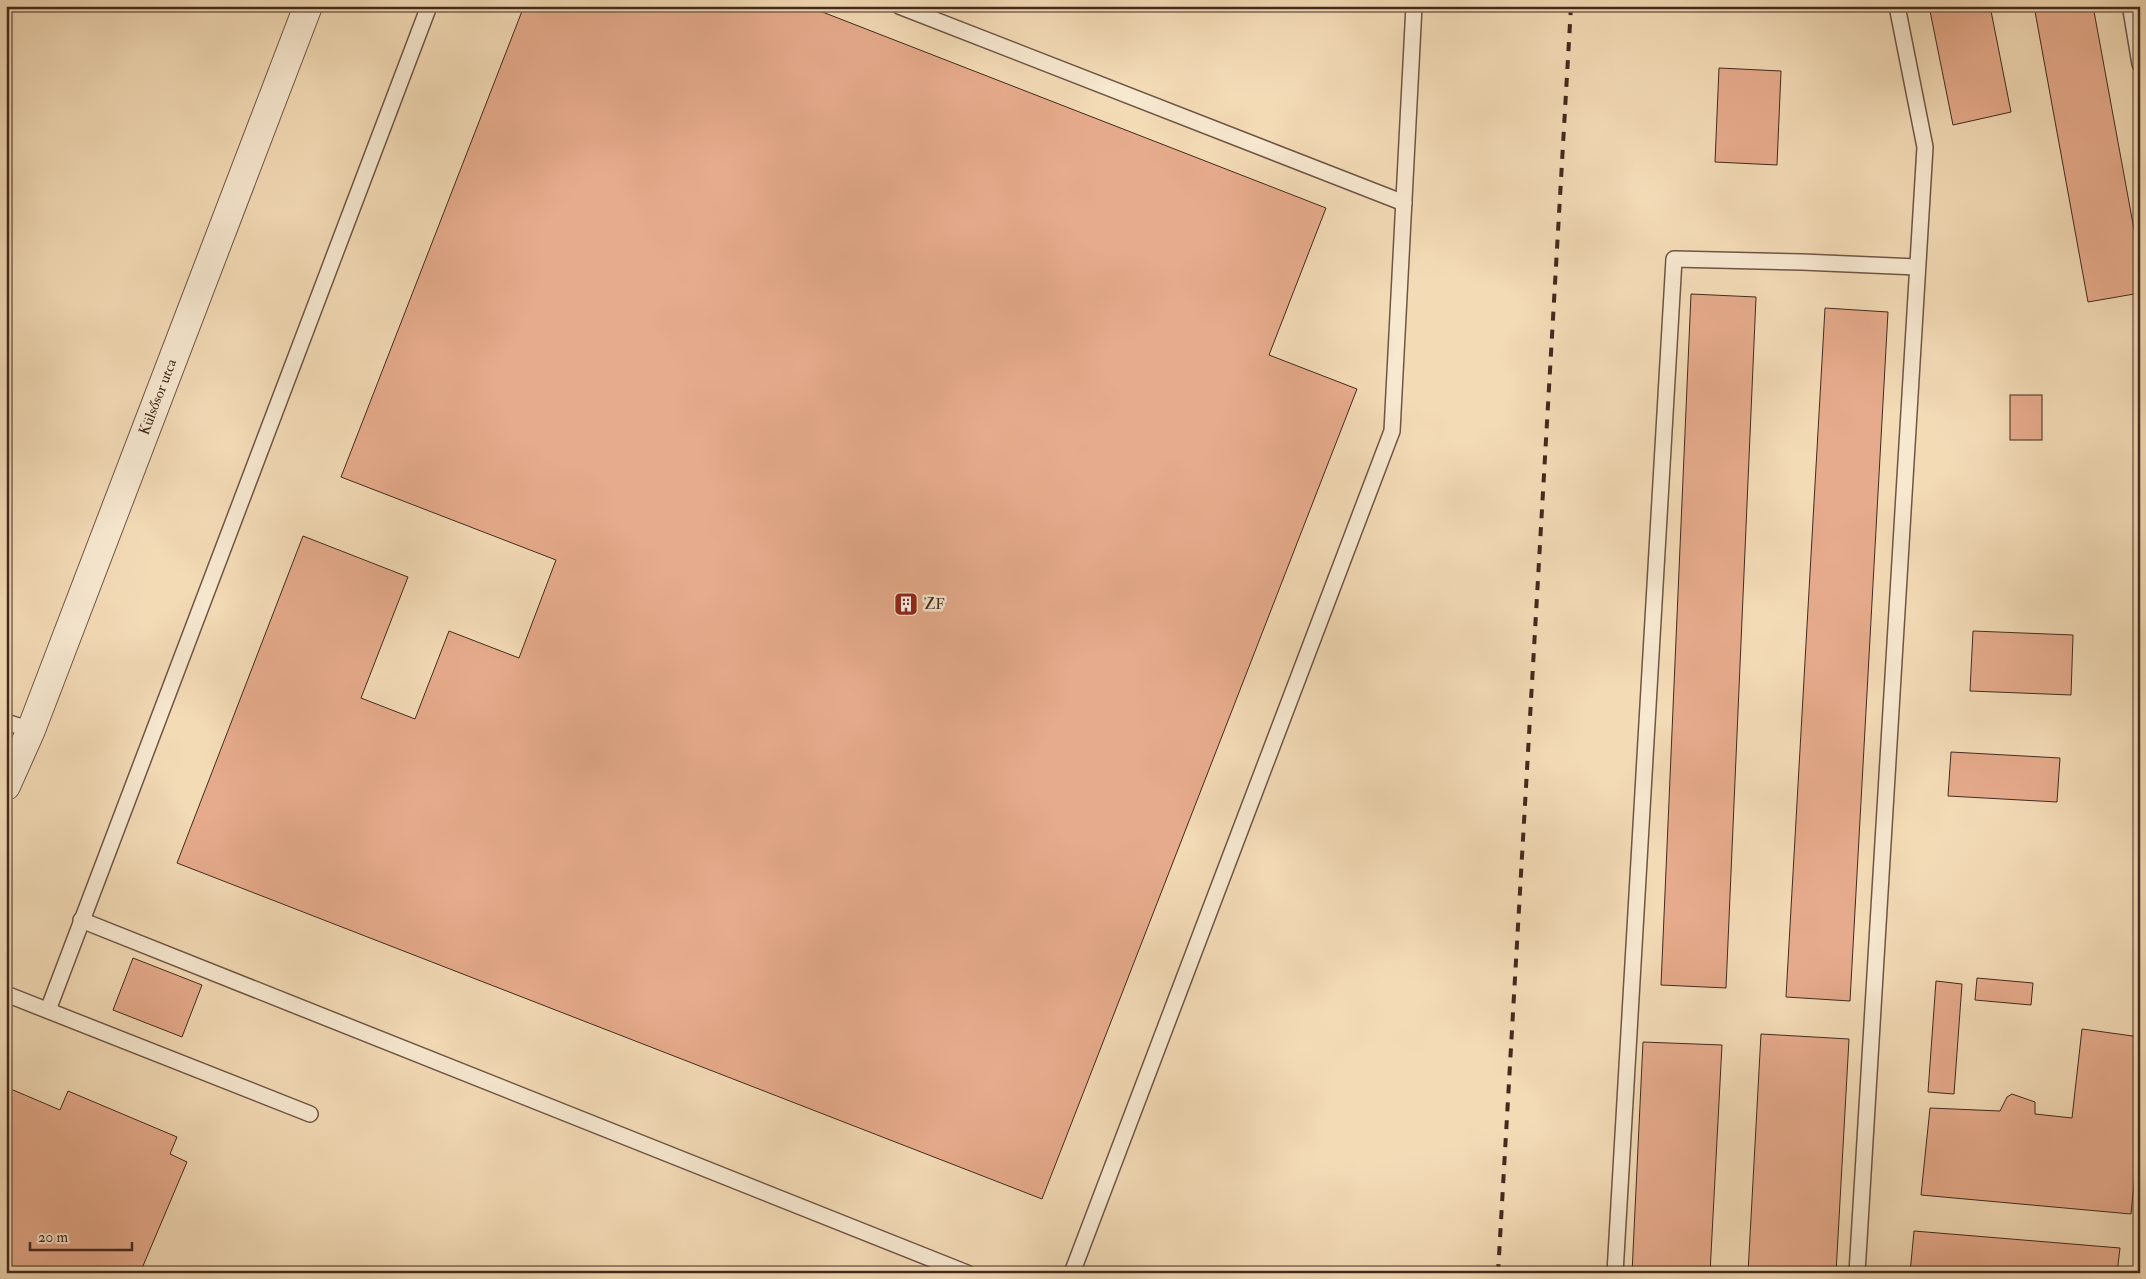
<svg xmlns="http://www.w3.org/2000/svg" width="2146" height="1279" viewBox="0 0 2146 1279" font-family="'IM FELL Double Pica',serif">
<style>
.building{fill:#e6ab8c;stroke:#432a1e}
.lines{fill:none;stroke-linecap:round;stroke-linejoin:round}
.service-casing{stroke:#6f5644;stroke-width:18}
.minor-casing{stroke:#6f5644;stroke-width:30}
.service{stroke:#f7e8d0;stroke-width:15}
.minor{stroke:#f7e8d0;stroke-width:28}
.rail{stroke:#432a1e;stroke-width:4;stroke-dasharray:9 9;stroke-linecap:butt}
.labels{text-anchor:middle;dominant-baseline:central;stroke-width:5;stroke-linejoin:round;paint-order:stroke}
.street-label{font-size:15px;fill:#432a1e;stroke:#f7e8d0}
.poi-label{font-size:15px;fill:#432a1e;stroke:#f7e8d0;text-anchor:start}
</style>
<rect width="100%" height="100%" fill="#f3dbb6"/>
<filter id="stains"><feTurbulence type="fractalNoise" baseFrequency=".004" numOctaves="4"/><feColorMatrix values="0 0 0 0 .2 0 0 0 0 .09 0 0 0 0 .02 0 0 0 .5 -.17"/></filter>
<radialGradient id="worn" r=".72"><stop offset=".6" stop-color="#630" stop-opacity="0"/><stop offset="1" stop-color="#630" stop-opacity=".3"/></radialGradient>
<!-- building -->
<g class="building">
<polygon points="524,6 807,6 1326,208 1269,355 1357,389 1042,1199 177,863 303,536 408,577 361,698 415,719 449,631 519,658 556,560 341,477"/>
<polygon points="1929,6 1990,6 2011,112 1953,125"/>
<polygon points="2034,6 2093,6 2140,262 2140,293 2088,302"/>
<polygon points="1719,68 1781,71 1777,165 1715,162"/>
<polygon points="1691,294 1756,297 1726,988 1661,985"/>
<polygon points="1825,308 1888,312 1850,1001 1786,997"/>
<rect x="2010" y="395" width="32" height="45"/>
<polygon points="1973,631 2073,635 2071,695 1970,691"/>
<polygon points="1951,752 2060,758 2057,802 1948,796"/>
<polygon points="133,958 202,985 182,1037 113,1010"/>
<polygon points="1977,978 2033,983 2031,1005 1975,1000"/>
<polygon points="1936,981 1962,984 1954,1094 1928,1092"/>
<polygon points="2082,1029 2140,1037 2140,1122 2131,1214 1921,1195 1930,1108 2000,1111 2007,1097 2012,1094 2035,1102 2035,1114 2072,1118"/>
<polygon points="1761,1034 1849,1039 1836,1273 1748,1273"/>
<polygon points="1643,1042 1722,1045 1710,1273 1632,1273"/>
<polygon points="6,1087 60,1110 68,1091 177,1137 170,1154 187,1162 140,1273 6,1273"/>
<polygon points="1914,1231 2120,1248 2117,1273 1910,1273"/>
</g>
<g class="lines">
<!-- service casing -->
<g class="service-casing">
<g id="service">
<polyline points="899,6 1404,203"/>
<polyline points="2131,10 2140,64"/>
<polyline points="6,722 31,730"/>
<polyline points="81,920 967,1273"/>
<polyline points="6,994 310,1114"/>
<polyline points="48,1010 429,6"/>
<polyline points="1072,1273 1392,431 1414,6"/>
<polyline points="1615,1273 1674,259 1802,262 1917,267"/>
<polyline points="1857,1273 1925,147 1897,6"/>
</g>
</g>
<!-- minor casing -->
<g class="minor-casing">
<polyline id="minor" points="6,786 31,730 308,6"/>
</g>
<!-- service -->
<use href="#service" class="service"/>
<!-- minor -->
<use href="#minor" class="minor"/>
<!-- rail -->
<polyline class="rail" points="1498,1273 1571,6"/>
</g>
<!-- icons -->
<defs>
<g id="building-square" transform="scale(1.25)"><rect x="-9" y="-9" width="18" height="18" rx="4" fill="#8f2418" stroke="#f7e8d0"/><path d="M-4-6H4V6H1V3H-1V6H-4ZM-2.5-4.3h1.7v1.8h-1.7ZM.8-4.3h1.7v1.8H.8ZM-2.5-1h1.7V.8h-1.7ZM.8-1h1.7V.8H.8Z" fill="#fff"/></g>
</defs>
<g fill-rule="evenodd">
<use href="#building-square" x="906" y="604"/>
</g>
<g class="labels">
<!-- street labels -->
<g class="street-label">
<text transform="translate(158 397) rotate(-69)">Külsősor utca</text>
</g>
<!-- poi labels -->
<g class="poi-label">
<text x="924" y="604">ZF</text>
</g>
</g>
<!-- margin -->
<rect width="2146" height="1279" fill="none" stroke="#f3dbb6" stroke-width="25"/>
<rect x="8" y="8" width="2131" height="1264" fill="none" stroke="#432a1e" stroke-width="2.5"/>
<rect x="12" y="12" width="2121" height="1254" fill="none" stroke="#432a1e"/>
<!-- scale -->
<path d="M30 1242v8h102v-8" fill="none" stroke="#432a1e" stroke-width="2.5"/>
<text x="38" y="1242" font-size="15" fill="#432a1e" stroke="#f7e8d0" stroke-width="4" paint-order="stroke">20 m</text>
<rect width="100%" height="100%" filter="url(#stains)"/>
<rect width="100%" height="100%" fill="url(#worn)"/>
</svg>
